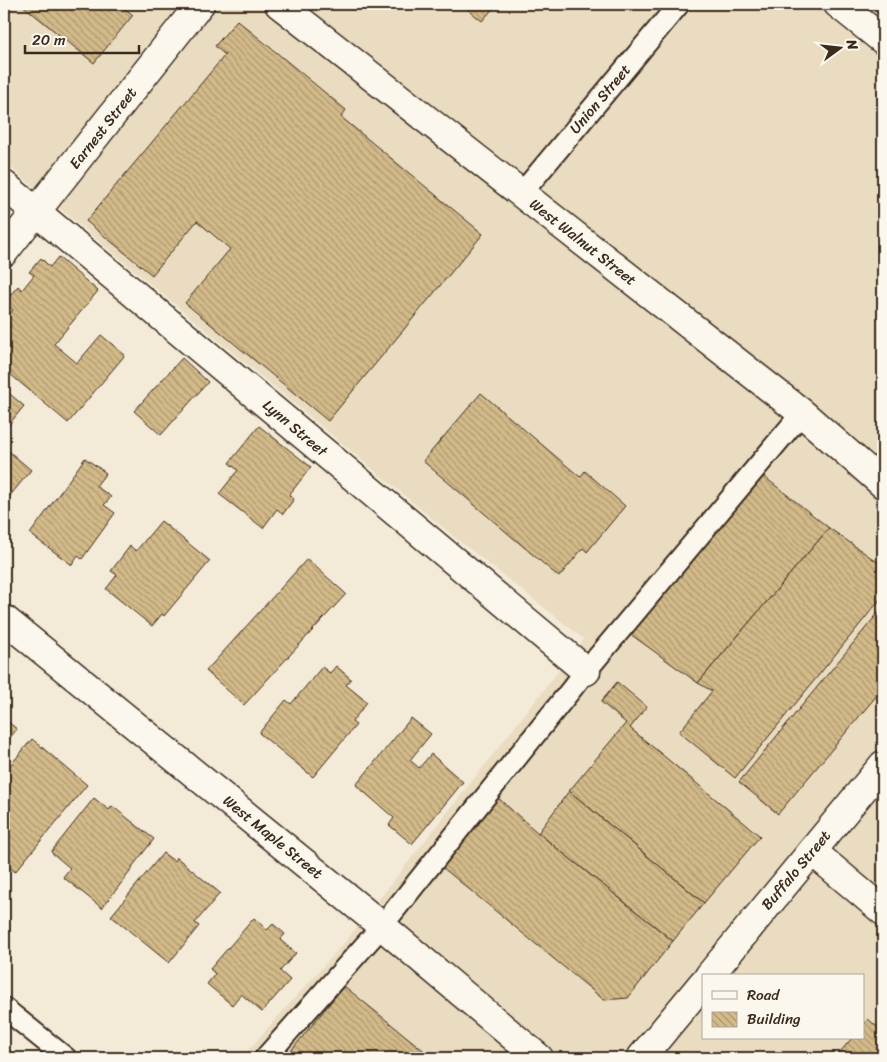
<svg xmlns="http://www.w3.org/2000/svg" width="887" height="1062" viewBox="0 0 887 1062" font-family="Sriracha,sans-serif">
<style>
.built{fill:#e9dcc0;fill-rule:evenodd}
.building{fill:url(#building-back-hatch);stroke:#3b2a1e}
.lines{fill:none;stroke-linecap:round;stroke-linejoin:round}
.service-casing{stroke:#3b2a1e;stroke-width:24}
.minor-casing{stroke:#3b2a1e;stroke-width:31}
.service{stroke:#fbf7ec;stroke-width:20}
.minor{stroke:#fbf7ec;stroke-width:28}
.labels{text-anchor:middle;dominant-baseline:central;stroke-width:4;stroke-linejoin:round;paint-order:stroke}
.street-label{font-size:15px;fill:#3b2a1e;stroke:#fbf7ec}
</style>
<defs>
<pattern id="building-back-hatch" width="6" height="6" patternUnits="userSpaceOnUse" patternTransform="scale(1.25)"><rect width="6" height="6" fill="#d3ba89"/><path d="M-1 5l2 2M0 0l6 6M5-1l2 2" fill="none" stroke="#ac976f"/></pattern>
</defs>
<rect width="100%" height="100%" fill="#f3ebd8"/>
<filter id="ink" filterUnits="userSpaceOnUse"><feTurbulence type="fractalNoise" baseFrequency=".02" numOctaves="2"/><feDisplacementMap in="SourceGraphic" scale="10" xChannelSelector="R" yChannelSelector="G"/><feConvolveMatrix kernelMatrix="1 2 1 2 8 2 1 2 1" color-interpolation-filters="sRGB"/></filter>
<g filter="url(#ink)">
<!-- built -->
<path class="built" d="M4,4H883V1058H241L346,941L584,639L458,540L4,162ZM703,976H863V1038H703Z"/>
<!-- building -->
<g class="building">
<polygon points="21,4 119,4 133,15 94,63"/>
<polygon points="461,4 497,4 482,21"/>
<polygon points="237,20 346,110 341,117 483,234 328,421 185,303 230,249 197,221 152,275 86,221 225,55 215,46"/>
<polygon points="58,257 98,291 54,344 77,363 101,335 125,355 68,423 4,369 4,334 11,325 5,319 13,310 4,302 18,286 22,290 34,275 29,272 41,258 50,267"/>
<polygon points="182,358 208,382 161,435 134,411"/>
<polygon points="4,389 24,406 6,428 9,431 4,438"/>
<polygon points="481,393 580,477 585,471 625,506 587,552 583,548 559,577 423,461"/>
<polygon points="259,426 311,467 289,495 294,499 283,514 277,509 263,528 219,494 238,470 229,463"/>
<polygon points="4,447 31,470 4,503"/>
<polygon points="85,458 106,473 96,486 111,497 104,505 115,513 82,559 78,556 72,565 30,534"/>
<polygon points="757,471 829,528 698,683 626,631"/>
<polygon points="161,521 210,561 164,616 162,614 152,626 106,589 117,575 111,571 130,546 136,551"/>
<polygon points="829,528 883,566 883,596 735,778 679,732 712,691 698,683"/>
<polygon points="307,559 346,594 244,705 206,671"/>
<polygon points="883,607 883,688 778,814 739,782"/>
<polygon points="336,666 351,679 346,685 367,702 352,722 356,725 313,777 259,733 286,700 291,704 322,667 330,673"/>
<polygon points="617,682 647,707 630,728 760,836 704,903 569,791 626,723 601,702"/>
<polygon points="411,718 431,734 410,760 419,768 431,754 463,782 412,844 389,825 394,818 356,785"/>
<polygon points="4,719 17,729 4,745"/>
<polygon points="32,739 87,785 15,872 4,863 4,773"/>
<polygon points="569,791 704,903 673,941 538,833"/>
<polygon points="94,798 109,810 112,806 154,839 132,867 133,868 102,908 63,877 70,868 51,852"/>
<polygon points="498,798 538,833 673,941 628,998 604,1000 442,867"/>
<polygon points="163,853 174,861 176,857 220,893 195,923 199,926 169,963 111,916"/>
<polygon points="254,918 267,930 273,924 285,934 280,940 296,953 280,971 290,980 262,1012 241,994 232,1005 207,984 215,974 210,969"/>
<polygon points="344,986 433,1058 285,1058"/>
<polygon points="868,1019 883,1032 883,1058 835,1058 852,1038 863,1038 863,1025"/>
</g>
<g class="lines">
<!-- service casing -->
<g class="service-casing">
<g id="service">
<polyline points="521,194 679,4"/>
<polyline points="4,1008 66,1058"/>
<polyline points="265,1058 382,926 586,671 802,413"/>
</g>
</g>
<!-- minor casing -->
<g class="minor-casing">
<g id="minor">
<polyline points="279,4 802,413 883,484"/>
<polyline points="838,4 883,40"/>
<polyline points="4,185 586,671"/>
<polyline points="4,252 200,4"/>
<polyline points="4,619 382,926 539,1058"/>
<polyline points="812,851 883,911"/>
<polyline points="709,976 883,765"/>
<polyline points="641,1058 703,983"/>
</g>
</g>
<!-- service -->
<use href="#service" class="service"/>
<!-- minor -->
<use href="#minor" class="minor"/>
</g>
</g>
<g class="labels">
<!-- street labels -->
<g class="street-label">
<text transform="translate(600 99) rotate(-50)">Union Street</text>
<text transform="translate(103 128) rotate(-52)">Earnest Street</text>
<text transform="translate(583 242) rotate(38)">West Walnut Street</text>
<text transform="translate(295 428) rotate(40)">Lynn Street</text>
<text transform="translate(273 837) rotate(39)">West Maple Street</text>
<text transform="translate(796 870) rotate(-50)">Buffalo Street</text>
</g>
</g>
<!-- margin -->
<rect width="887" height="1062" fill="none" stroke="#fbf7ec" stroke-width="20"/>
<rect x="10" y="10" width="867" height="1042" fill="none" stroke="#3b2a1e" stroke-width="2" filter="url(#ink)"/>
<!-- legend -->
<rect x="702" y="974" width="162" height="65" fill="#fbf7ec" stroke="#aea59a"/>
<rect x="712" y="991" width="25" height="8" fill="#fbf7ec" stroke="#aea59a"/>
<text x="747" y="1000" font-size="15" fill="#3b2a1e">Road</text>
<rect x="712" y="1012" width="25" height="15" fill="url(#building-back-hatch)" stroke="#aea59a"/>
<text x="747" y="1024" font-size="15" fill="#3b2a1e">Building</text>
<!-- north arrow -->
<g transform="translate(840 48) rotate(75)" stroke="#fbf7ec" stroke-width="4" paint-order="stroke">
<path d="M0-4L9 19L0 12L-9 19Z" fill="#3b2a1e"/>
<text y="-8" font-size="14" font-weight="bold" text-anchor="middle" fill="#3b2a1e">N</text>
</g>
<!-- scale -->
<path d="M25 45v8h114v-8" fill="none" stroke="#3b2a1e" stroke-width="2.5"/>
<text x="32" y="45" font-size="15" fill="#3b2a1e" stroke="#fbf7ec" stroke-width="4" paint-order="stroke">20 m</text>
</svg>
